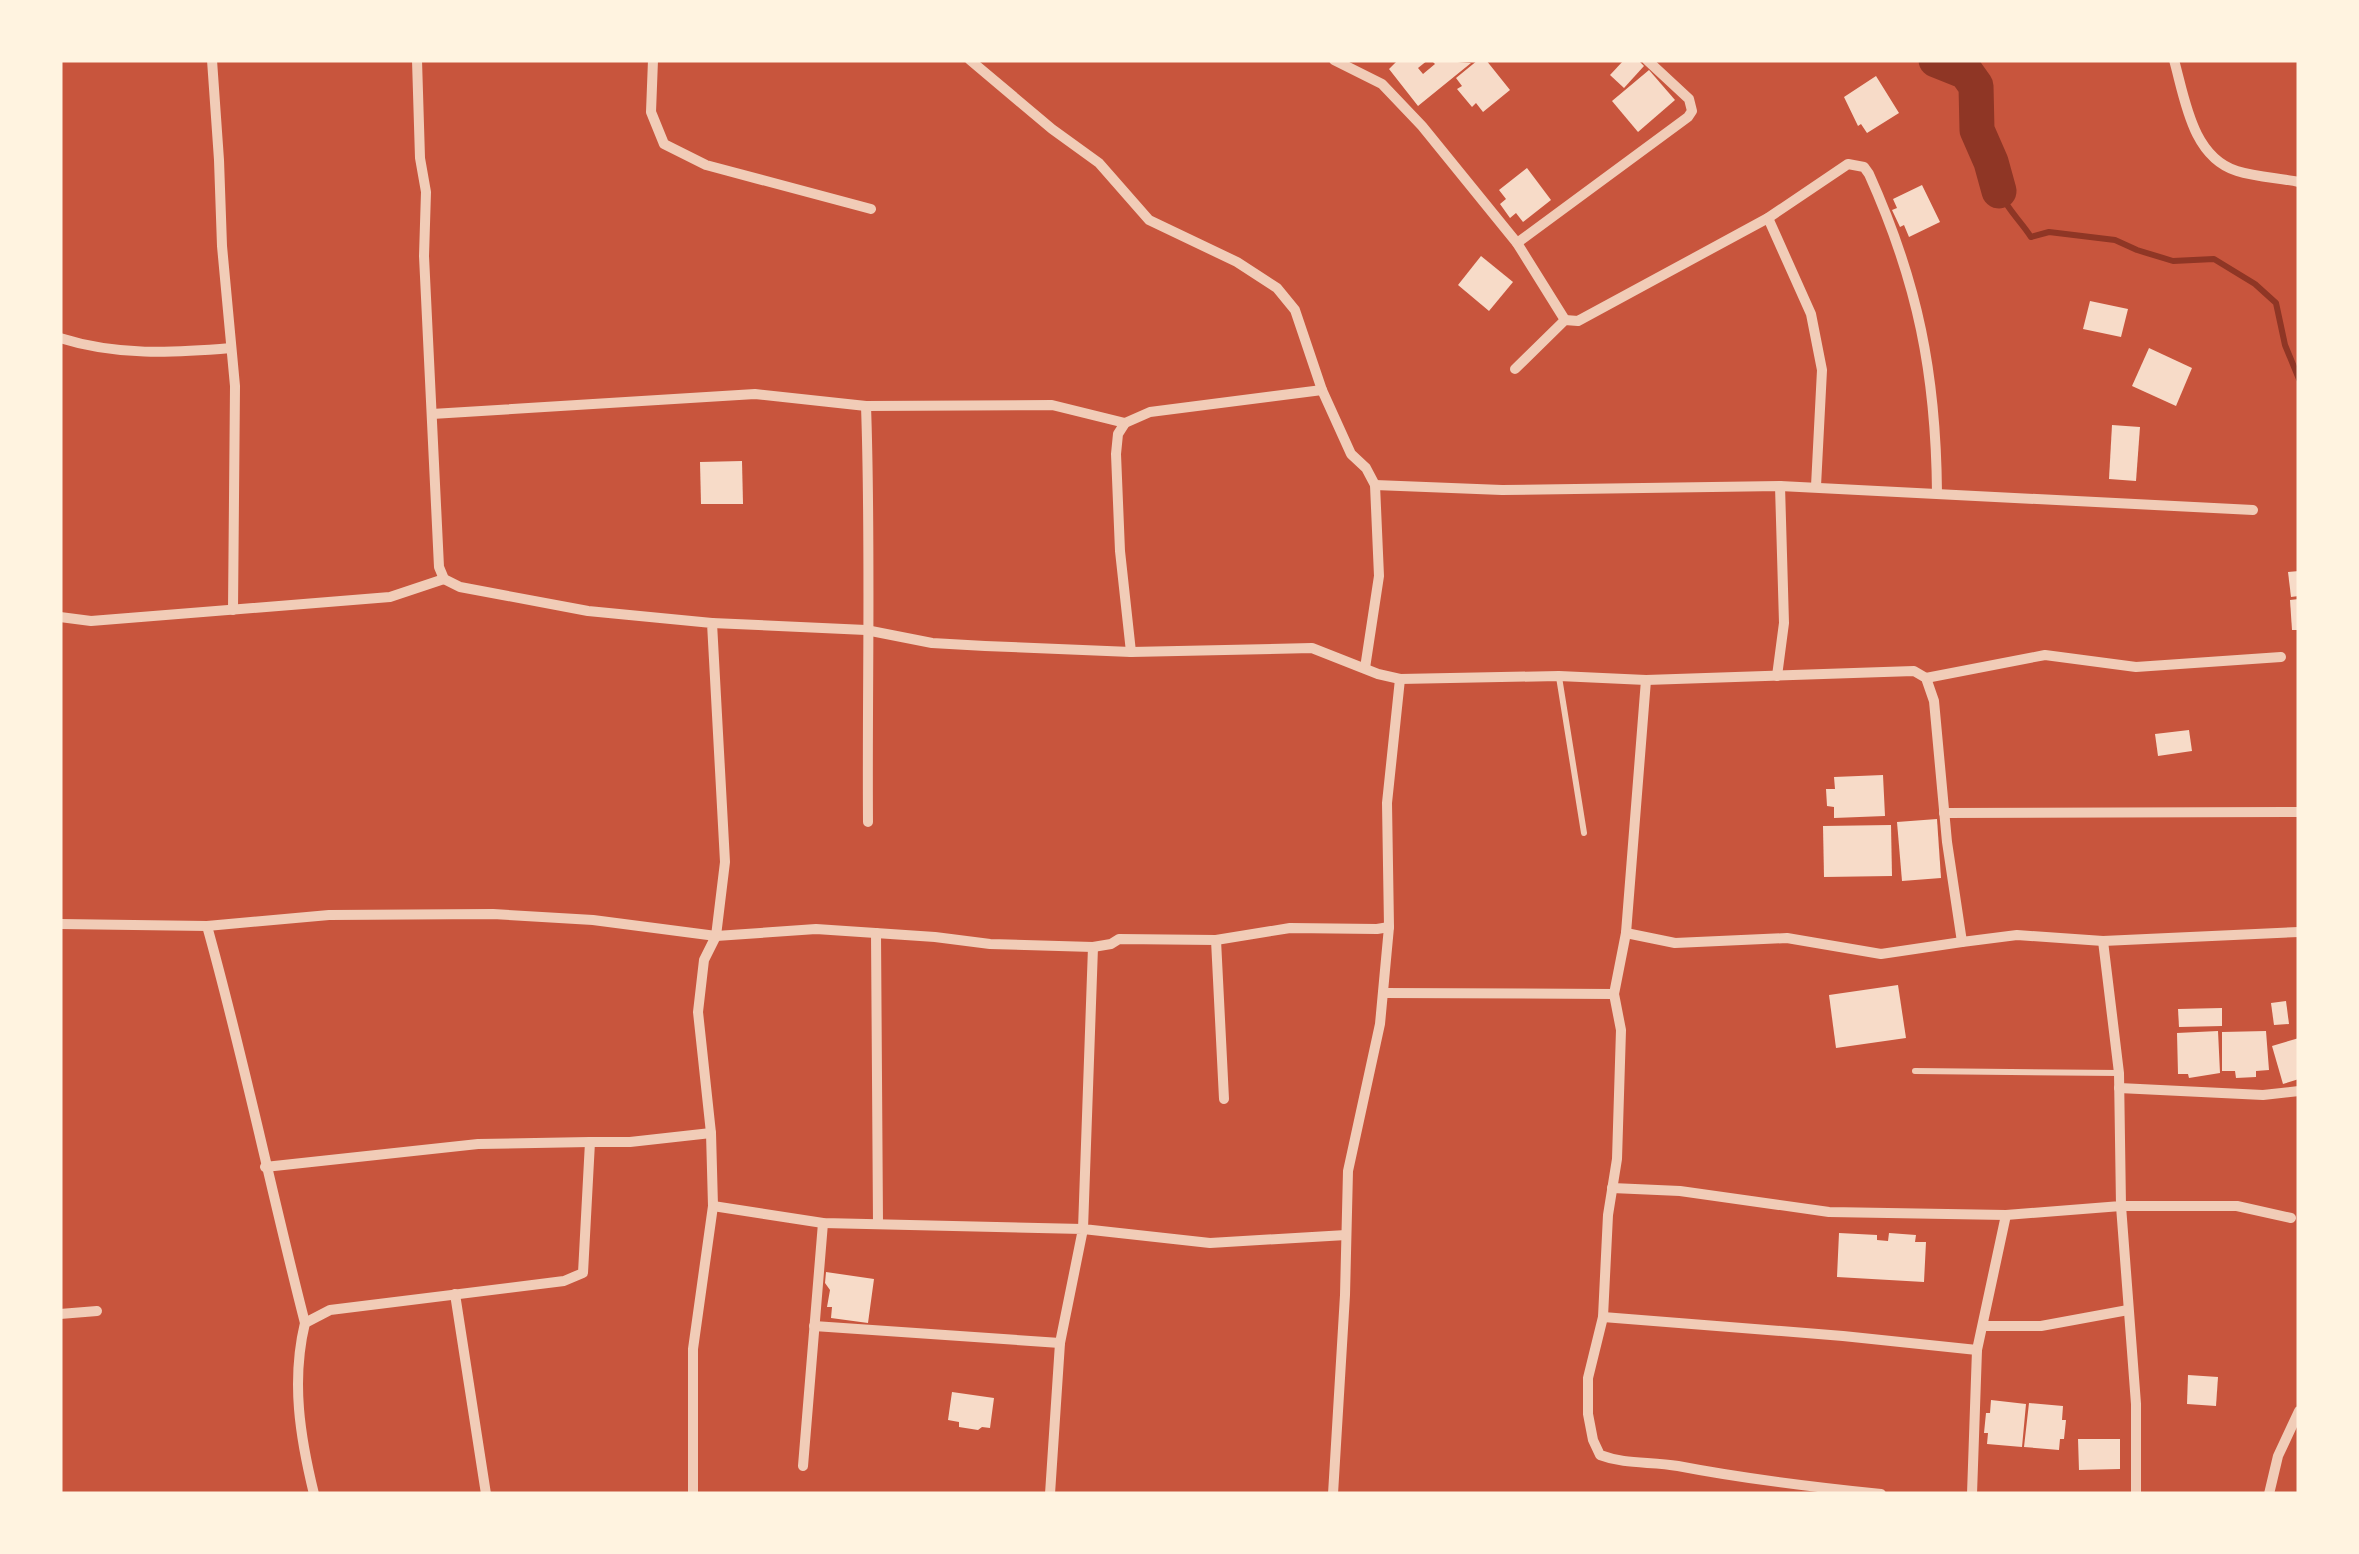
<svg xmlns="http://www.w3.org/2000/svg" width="2359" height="1554" viewBox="0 0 2359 1554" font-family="Inter,sans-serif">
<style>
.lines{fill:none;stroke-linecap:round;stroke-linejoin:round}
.stream{stroke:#8f3625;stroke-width:6}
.river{stroke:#8f3625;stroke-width:35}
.building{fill:#f7dbc8}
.service{stroke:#f1ccb7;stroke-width:6}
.minor{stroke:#f1ccb7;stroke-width:10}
</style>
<rect width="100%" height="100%" fill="#c8553d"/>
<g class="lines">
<!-- stream -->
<path class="stream" d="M1999,191C2007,209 2020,220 2031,237L2049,232L2115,240L2137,250L2173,261L2214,259L2255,284L2276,303L2285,345L2299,379"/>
<!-- river -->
<polyline class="river" points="1936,60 1966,72 1976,86 1977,130 1991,162 1999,191"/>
</g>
<!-- building -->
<g class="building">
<polygon points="1398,60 1428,60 1418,68 1423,74 1435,64 1431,60 1471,63 1418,106 1389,69"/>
<polygon points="1478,60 1486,60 1510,90 1483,112 1476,103 1472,107 1457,89 1462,86 1456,78"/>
<polygon points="1624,60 1638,60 1644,66 1624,88 1610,75"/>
<polygon points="1649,70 1675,100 1638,132 1612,101"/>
<polygon points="1876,76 1899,113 1867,133 1861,124 1858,126 1844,97"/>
<polygon points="1527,168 1551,200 1523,222 1516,213 1510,218 1500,204 1506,199 1499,190"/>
<polygon points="1922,185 1940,222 1909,237 1904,225 1900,227 1892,210 1897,208 1893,199"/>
<polygon points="1481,256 1513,282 1489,311 1458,285"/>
<polygon points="2090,301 2128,309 2121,337 2083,329"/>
<polygon points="2149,348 2192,368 2176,406 2132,386"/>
<polygon points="2112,425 2140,427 2136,481 2109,479"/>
<polygon points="742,461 743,504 701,504 700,462"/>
<polygon points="2299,571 2299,596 2291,597 2288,572"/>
<polygon points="2299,599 2299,630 2292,630 2290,600"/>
<polygon points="2189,730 2192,751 2158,756 2155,734"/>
<polygon points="1883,775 1885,816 1834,818 1834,807 1827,806 1826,789 1835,789 1834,777"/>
<polygon points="1937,819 1941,878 1902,881 1897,822"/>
<polygon points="1891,825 1892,876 1824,877 1823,826"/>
<polygon points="1898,985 1906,1038 1836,1048 1829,995"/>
<polygon points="2286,1001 2289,1024 2274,1025 2271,1003"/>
<polygon points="2222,1008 2222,1026 2179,1027 2178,1009"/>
<polygon points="2218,1031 2220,1073 2189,1078 2188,1074 2178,1074 2177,1033"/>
<polygon points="2266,1031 2269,1070 2256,1071 2256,1077 2236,1078 2235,1071 2222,1071 2222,1032"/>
<polygon points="2299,1038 2299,1079 2283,1084 2272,1046"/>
<polygon points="1839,1233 1877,1235 1877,1240 1888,1241 1889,1233 1916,1235 1915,1242 1926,1242 1924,1282 1837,1277"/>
<polygon points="826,1272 874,1279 868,1323 831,1318 832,1307 827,1307 830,1290 825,1283"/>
<polygon points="2188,1375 2218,1377 2216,1406 2187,1404"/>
<polygon points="952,1392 994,1398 990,1428 982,1427 978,1430 959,1427 959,1422 948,1420"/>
<polygon points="1991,1400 2026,1404 2022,1447 1987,1444 1988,1433 1984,1433 1986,1413 1990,1413"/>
<polygon points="2029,1403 2063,1406 2062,1420 2066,1420 2064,1439 2060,1439 2059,1450 2024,1447"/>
<polygon points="2078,1439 2120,1439 2120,1469 2079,1470"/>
</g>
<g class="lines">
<!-- service -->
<g class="service">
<polyline points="1559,677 1584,833"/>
<polyline points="1915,1071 2119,1073"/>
</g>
<!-- minor -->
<g class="minor">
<polyline points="212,60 219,160 222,246 235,386 233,610"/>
<polyline points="417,60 420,158 426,192 424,256 439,567 444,579 460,587 588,611 712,623 725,862 716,936 704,960 698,1012 711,1133 713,1206 693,1349 693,1494"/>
<polyline points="653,60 651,112 664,144 706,165 871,209"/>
<polyline points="970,60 1052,129 1099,163 1149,220 1237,262 1277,288 1295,310 1322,390 1351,454 1366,468 1375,485 1379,576 1365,668"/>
<polyline points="1334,60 1382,84 1422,126 1517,243 1565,320"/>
<path d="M2174,60C2185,99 2192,157 2237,171C2256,177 2279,178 2299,182"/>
<polyline points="1768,218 1811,314 1822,370 1816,486"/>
<polyline points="1517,243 1688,117 1692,111 1689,99 1647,60"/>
<path d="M60,338C117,356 172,353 231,348"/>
<path d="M1515,369L1565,320L1578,321L1768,218L1848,164L1864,167L1869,174C1918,283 1936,374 1937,493"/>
<polyline points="432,414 755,394 866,406"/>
<polyline points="1375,485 1502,490 1780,486 1784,623 1777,676"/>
<polyline points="1780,486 2253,510"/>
<polyline points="60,617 91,621 390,597 444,579"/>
<polyline points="712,623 866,630 932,643 985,646 1131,652 1312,648 1378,674 1400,679 1559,676 1646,680 1914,671 1926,678 1934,701 1947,842 1962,942 2017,935 2103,941 2299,932"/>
<polyline points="1131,652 1120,551 1116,454 1118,434 1125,423 1150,412 1322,390"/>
<polyline points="1926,678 2045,655 2136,667 2281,657"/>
<path d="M1646,680L1626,933L1614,994L1621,1030L1617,1159L1608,1215L1603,1317L1588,1378V1414L1593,1440L1600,1455C1626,1465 1651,1461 1678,1466C1745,1479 1812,1487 1881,1494"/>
<polyline points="1944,813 2299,812"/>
<path d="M868,822C867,683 871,544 866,406L1052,405L1125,423"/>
<polyline points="60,924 207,926 329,915 493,914 593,920 716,936 816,929 935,937 990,944 1093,947 1111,944 1119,939 1216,940 1290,928 1377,929 1389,927 1387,803 1400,679"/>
<path d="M207,926C244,1058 271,1191 305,1323C291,1381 300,1437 314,1494"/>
<polyline points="876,933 878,1223"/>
<polyline points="1626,933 1675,943 1787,938 1881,954 1962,942"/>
<polyline points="1216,940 1224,1099"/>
<polyline points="1093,947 1083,1229 1210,1243 1346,1235"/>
<polyline points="1383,993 1614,994"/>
<polyline points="2119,1088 2263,1095 2299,1091"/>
<polyline points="265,1167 478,1144 590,1142"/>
<polyline points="1612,1188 1680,1191 1829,1212 2006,1215 2121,1206 2119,1073 2103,941"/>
<polyline points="713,1206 823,1223 1083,1229 1060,1343 1050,1494"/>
<polyline points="455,1294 486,1494"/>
<polyline points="60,1314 97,1311"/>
<polyline points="1603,1317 1843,1336 1977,1350"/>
<polyline points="305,1323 330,1310 564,1281 583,1273 590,1142 630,1142 711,1133"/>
<polyline points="814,1326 1060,1343"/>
<polyline points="1983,1326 2041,1326 2128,1310"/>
<polyline points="803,1466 823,1223"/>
<polyline points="1333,1494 1345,1295 1348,1171 1380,1024 1389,927"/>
<polyline points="1972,1494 1977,1350 2006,1215"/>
<polyline points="2136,1494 2136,1404 2121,1206 2237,1206 2291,1218"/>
<polyline points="2269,1494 2278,1456 2299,1411"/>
</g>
</g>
<!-- border -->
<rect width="2359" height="1554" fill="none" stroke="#fff3e0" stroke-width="125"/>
</svg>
